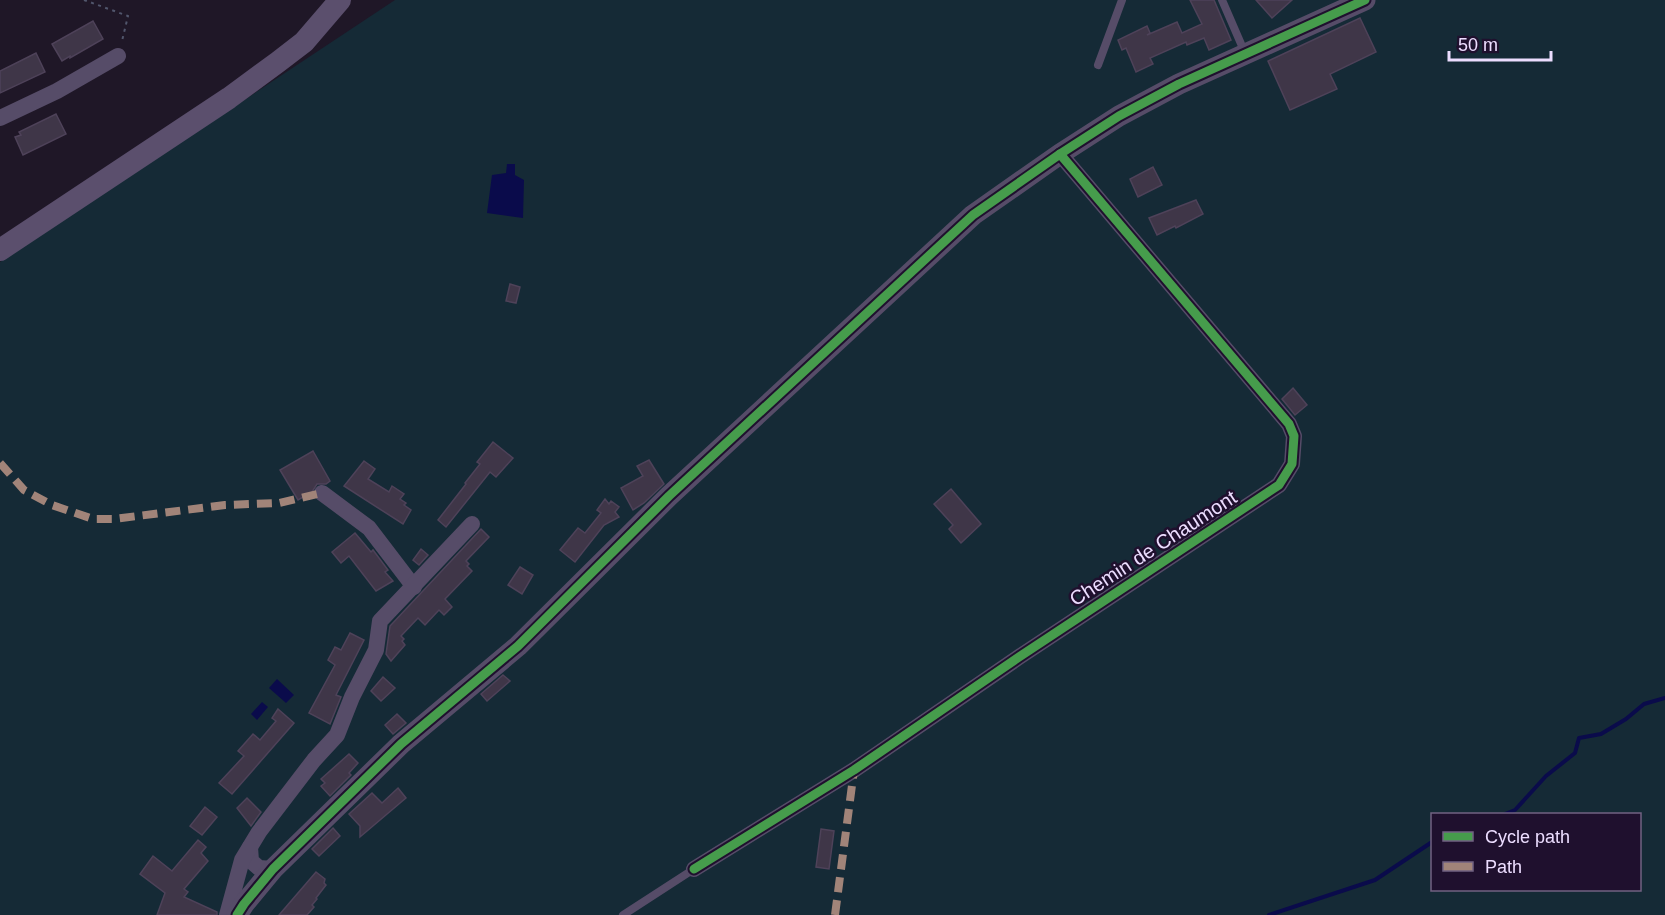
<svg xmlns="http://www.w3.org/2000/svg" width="1665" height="915" viewBox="0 0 1665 915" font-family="Arial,sans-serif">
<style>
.green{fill:#152a36;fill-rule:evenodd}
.water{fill:#0a0b4b}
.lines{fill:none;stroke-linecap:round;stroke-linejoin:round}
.stream{stroke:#0a0b4b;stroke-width:4}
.building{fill:#3f3648;stroke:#4e4259;stroke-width:1.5}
.path{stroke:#51566c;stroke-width:2;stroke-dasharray:3 4.5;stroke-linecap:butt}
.service{stroke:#564c68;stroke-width:8}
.minor{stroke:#564c68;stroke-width:16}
.tertiary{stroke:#564c68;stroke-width:21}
.secondary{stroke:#5b4f6d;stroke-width:22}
.quiet{stroke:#a18479;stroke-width:8;stroke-dasharray:15 8;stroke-linecap:butt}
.cycleway-casing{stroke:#1f102e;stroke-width:13}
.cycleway{stroke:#469c4c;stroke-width:9}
.labels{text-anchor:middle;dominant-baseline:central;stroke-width:5;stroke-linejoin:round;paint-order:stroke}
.street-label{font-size:20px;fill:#ecddff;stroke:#1f102e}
</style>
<rect width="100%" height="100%" fill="#1f1727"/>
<!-- green -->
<path class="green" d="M395,0H1665V915H0V262ZM1432,814H1640V890H1432Z"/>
<!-- water -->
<g class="water">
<polygon points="507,164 515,164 515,175 524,180 523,218 487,213 492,175 506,173"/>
<polygon points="277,679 294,695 286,703 269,688"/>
<polygon points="262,702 268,707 257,720 251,714"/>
</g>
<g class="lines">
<!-- stream -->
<g class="stream">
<polyline points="1505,814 1515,810 1546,776 1575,753 1579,738 1601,734 1626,719 1644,704 1665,698"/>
<polyline points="1269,915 1375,880 1432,842"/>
</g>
</g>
<!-- building -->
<g class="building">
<polygon points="1190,0 1214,0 1231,40 1209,50 1204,38 1187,45 1186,42 1150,58 1153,64 1136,72 1126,48 1122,50 1118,40 1147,26 1150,33 1147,35 1177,22 1182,33 1202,24"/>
<polygon points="1256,0 1292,0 1272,18"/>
<polygon points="1360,18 1376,52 1330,74 1337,89 1290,110 1268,61"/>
<polygon points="93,21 103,39 70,58 70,56 62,61 52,44"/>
<polygon points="36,53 45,72 0,93 0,71"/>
<polygon points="56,114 66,134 23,155 15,137 21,135 19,132"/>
<polygon points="1153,167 1162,185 1138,197 1130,179"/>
<polygon points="1196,200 1203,214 1176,228 1175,226 1157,235 1149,218"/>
<polygon points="510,284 520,287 516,303 506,301"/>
<polygon points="1293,388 1307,405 1295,415 1282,399"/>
<polygon points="493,442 513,458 496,477 490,472 446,527 438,520 466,484 465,483 480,464 477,462"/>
<polygon points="313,451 330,481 326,484 317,484 312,492 298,500 280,470"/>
<polygon points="649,460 664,484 644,503 633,510 621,488 643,476 637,466"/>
<polygon points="364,461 375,469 368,479 389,492 392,486 404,494 400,499 406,503 404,505 411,510 403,524 344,486"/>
<polygon points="951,489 981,524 961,543 949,529 953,525 934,504"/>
<polygon points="605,499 609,504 611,501 619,507 615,512 619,517 604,525 575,562 560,550 578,528 585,533 601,513 597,510"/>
<polygon points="481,529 489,537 466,561 469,564 467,566 472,571 445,599 452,607 444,615 439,610 425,625 418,618 401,636 404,639 402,641 405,645 391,661 386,654 390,626"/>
<polygon points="355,533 371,552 373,550 388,570 385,572 393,581 376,591 349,556 341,563 332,552"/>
<polygon points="421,549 428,555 419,565 413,560"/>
<polygon points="520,567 533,575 522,594 508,585"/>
<polygon points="350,633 364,640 336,695 341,697 330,724 309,713 335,665 328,660 335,647 341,650"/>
<polygon points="503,675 510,681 487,701 481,694"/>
<polygon points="383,677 395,688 381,701 371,691"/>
<polygon points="278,709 294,723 232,794 219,783 244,756 238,751 253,734 260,740 276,721 272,718"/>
<polygon points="397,714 406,723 393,734 385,725"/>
<polygon points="349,754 358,763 349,773 351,775 330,796 321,786 325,783 321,779"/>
<polygon points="398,788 406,798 360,837 360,826 349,814 372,793 382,803"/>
<polygon points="247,798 261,812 251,826 237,808"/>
<polygon points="205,807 217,817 202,835 190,826"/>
<polygon points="333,828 340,836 319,856 312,849"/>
<polygon points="821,829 834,831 829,869 816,867"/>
<polygon points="198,840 206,847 201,853 208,861 184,889 188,892 184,897 217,912 217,915 157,915 165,893 140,874 153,856 172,871"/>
<polygon points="316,872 325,879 324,883 326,885 316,898 317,899 312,905 314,907 307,915 279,915"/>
</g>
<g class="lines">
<!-- path -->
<polyline class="path" points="84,0 128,16 122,41"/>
<!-- service -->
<g class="service">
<polyline points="1222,0 1245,53"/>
<polyline points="1098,65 1122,0"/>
<polyline points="623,915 694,869"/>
</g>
<!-- minor -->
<g class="minor">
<polyline points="0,118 57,91 118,56"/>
<polyline points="322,493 369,528 414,587"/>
<polyline points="250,847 251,861 259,868 273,869"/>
<polyline points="694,869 854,770 1019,657 1279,485 1292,464 1294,436 1289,424 1060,154"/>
<polyline points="227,915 242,860 259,832 314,760 337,735 352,697 376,650 380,621 472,524"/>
</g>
<!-- tertiary -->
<polyline class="tertiary" points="237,915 244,904 273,869 401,744 518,646 669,496 973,215 1060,154 1119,116 1179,84 1365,0"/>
<!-- secondary -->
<polyline class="secondary" points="0,250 229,98 278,62 304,42 340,0"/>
<!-- quiet -->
<g class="quiet">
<polyline points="0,463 24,490 52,505 93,519 114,519 225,505 279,503 322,493"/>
<polyline points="835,915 854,770"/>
</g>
<!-- cycleway casing -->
<g class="cycleway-casing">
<g id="cycleway">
<polyline points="694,869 854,770 1019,657 1279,485 1292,464 1294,436 1289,424 1060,154"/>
<polyline points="237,915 244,904 273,869 401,744 518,646 669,496 973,215 1060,154 1119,116 1179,84 1365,0"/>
</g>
</g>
<!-- cycleway -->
<use href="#cycleway" class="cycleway"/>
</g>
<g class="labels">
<!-- street labels -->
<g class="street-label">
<text transform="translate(1153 548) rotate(-33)">Chemin de Chaumont</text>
</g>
</g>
<!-- legend -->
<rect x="1431" y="813" width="210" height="78" fill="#1f102e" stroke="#716282" stroke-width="1.5"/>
<rect x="1443" y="832" width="30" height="9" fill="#469c4c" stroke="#716282" stroke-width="1.5"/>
<text x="1485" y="843" font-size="18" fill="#ecddff">Cycle path</text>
<rect x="1443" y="862" width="30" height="9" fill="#a18479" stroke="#716282" stroke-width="1.5"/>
<text x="1485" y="873" font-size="18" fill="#ecddff">Path</text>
<!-- scale -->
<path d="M1449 51v9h102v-9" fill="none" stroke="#ecddff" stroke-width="3"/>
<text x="1458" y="51" font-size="18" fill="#ecddff" stroke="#1f102e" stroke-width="4.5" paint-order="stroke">50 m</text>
</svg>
